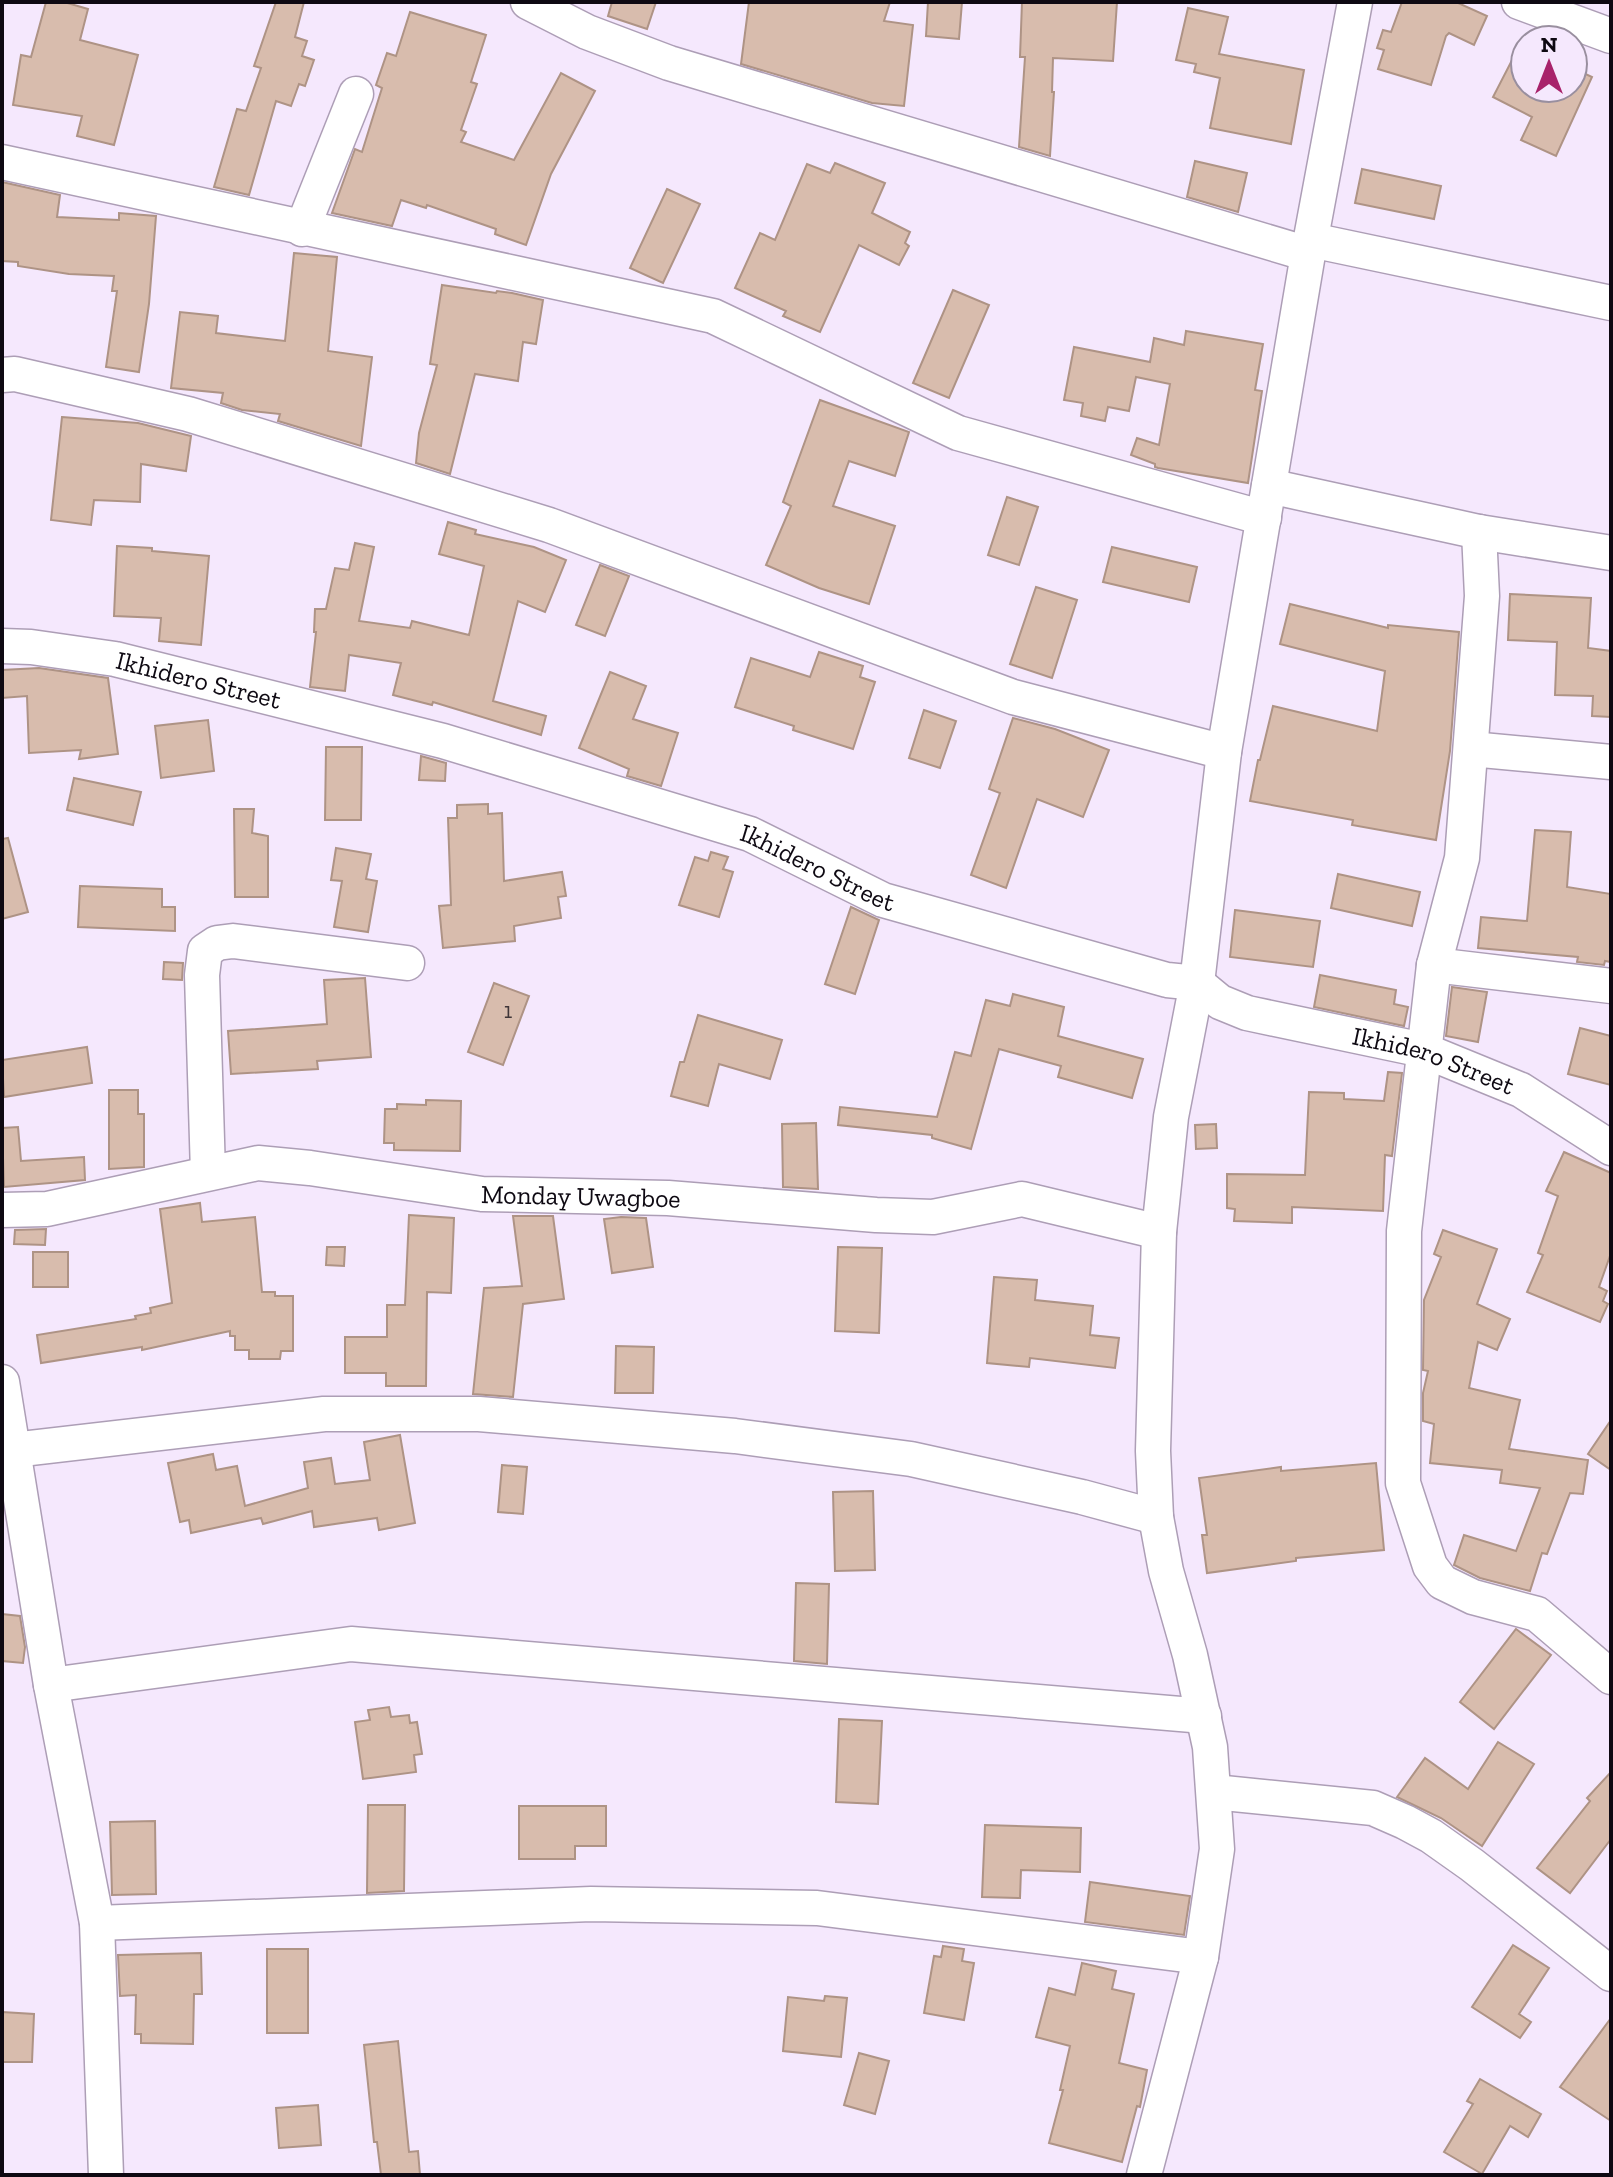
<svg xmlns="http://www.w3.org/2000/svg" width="1613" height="2177" viewBox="0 0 1613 2177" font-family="'Zilla Slab',serif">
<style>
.building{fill:#d8bcad;stroke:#ae9385;stroke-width:2}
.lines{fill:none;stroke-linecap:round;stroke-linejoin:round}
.minor-casing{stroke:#ad9eb6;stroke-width:37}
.minor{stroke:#fff;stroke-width:34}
.labels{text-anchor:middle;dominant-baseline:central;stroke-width:6;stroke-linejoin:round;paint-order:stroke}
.number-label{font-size:22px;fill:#403639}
.street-label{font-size:26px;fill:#0e0912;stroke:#f5e8fd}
</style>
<rect width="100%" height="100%" fill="#f5e8fd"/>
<!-- building -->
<g class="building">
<polygon points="46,2 64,2 88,9 80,40 138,55 114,145 77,136 82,116 13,105 21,55 31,57"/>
<polygon points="276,2 304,2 295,37 307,41 302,56 314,60 305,86 299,84 291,106 276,101 249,195 214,187 237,109 246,111 261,68 254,66"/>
<polygon points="612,2 656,2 647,29 608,16"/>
<polygon points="749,2 890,2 884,21 913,25 904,106 872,103 741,64"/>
<polygon points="928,2 962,2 959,39 926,36"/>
<polygon points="1022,2 1117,2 1113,61 1053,58 1052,92 1054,92 1050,156 1019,147 1025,57 1020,57"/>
<polygon points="1402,2 1456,2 1487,16 1474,45 1449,33 1446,36 1431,85 1378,69 1384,50 1377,48 1383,30 1391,32"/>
<polygon points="1188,8 1228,17 1219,54 1304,70 1291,144 1210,128 1220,78 1194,72 1196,64 1176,60"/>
<polygon points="410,12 486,35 471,82 477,84 461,130 466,132 461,142 514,160 561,73 595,91 551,174 526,245 495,234 496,229 427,205 426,208 401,200 392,226 332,213 355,149 362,152 382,88 376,85 387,53 396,56"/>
<polygon points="1525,35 1525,88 1573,88 1573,68 1592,77 1556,156 1521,140 1532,117 1493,97"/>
<polygon points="1195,161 1247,173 1238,212 1187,197"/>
<polygon points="835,163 885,183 872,213 910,232 905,243 909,246 899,265 859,245 820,332 783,316 786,311 735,288 760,233 775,240 807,164 830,173"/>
<polygon points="1362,169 1441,186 1434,219 1355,203"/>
<polygon points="2,182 60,195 57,217 119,220 119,213 156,216 149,304 139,372 106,367 117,291 112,291 114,276 69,274 18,266 18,262 2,261"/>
<polygon points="667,189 700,204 663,283 630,268"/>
<polygon points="294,253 337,257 328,351 372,357 361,446 278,421 280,414 242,410 221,403 223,393 171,388 180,312 218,316 216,333 285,341"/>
<polygon points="442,285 496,293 497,291 512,293 543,300 536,344 523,342 518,381 475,374 450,474 416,463 419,433 437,365 430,364"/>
<polygon points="953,290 989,305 949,398 913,383"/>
<polygon points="1186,331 1263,344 1255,390 1262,391 1248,483 1158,468 1155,467 1155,464 1131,455 1137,438 1159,445 1170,384 1136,377 1129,411 1108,407 1105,421 1081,416 1083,403 1064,400 1074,347 1150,362 1154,338 1184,345"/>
<polygon points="820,400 909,432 895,476 849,461 833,506 895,526 869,604 819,588 766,565 791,506 783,502"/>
<polygon points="62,417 138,423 191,436 186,471 141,464 140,502 94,500 91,525 51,520"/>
<polygon points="1007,497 1038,507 1019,565 988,555"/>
<polygon points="448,522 476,530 475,534 534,547 566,560 545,612 518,601 493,701 546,716 541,735 433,702 432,705 393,695 401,663 349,655 345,691 310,687 316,632 314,632 315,609 326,609 335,568 349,570 355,543 374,547 359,621 410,628 412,621 469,635 484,566 439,554"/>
<polygon points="117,546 152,548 152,551 209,556 201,645 159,641 161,618 114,616"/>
<polygon points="1112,547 1197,567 1189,602 1103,582"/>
<polygon points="600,565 629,576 605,636 576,625"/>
<polygon points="1036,587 1077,600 1052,678 1010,664"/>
<polygon points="1510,594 1591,598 1588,648 1611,651 1611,717 1592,716 1593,696 1555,695 1557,642 1508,640"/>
<polygon points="1290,604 1388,628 1388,625 1459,632 1450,751 1436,840 1352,825 1353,820 1250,801 1258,760 1260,760 1273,706 1377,731 1385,671 1280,644"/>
<polygon points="819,652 863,666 860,677 875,682 853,749 793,730 794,726 735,707 751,658 810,677"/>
<polygon points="39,668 108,678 118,754 79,759 81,750 29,753 27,696 2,698 2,670"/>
<polygon points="610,672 646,686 633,719 678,733 661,786 627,776 629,769 579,748"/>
<polygon points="924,710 956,721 940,768 909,758"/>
<polygon points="1013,718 1055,729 1109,750 1083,817 1037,799 1006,888 971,875 1000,793 989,789"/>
<polygon points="208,720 214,771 161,778 155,726"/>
<polygon points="326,747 362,747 361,820 325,820"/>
<polygon points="421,756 446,763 445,781 419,780"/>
<polygon points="74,778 141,792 133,825 67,810"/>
<polygon points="488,804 488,814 502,813 504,881 562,872 566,896 558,897 561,918 514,926 515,941 443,948 439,906 451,905 448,818 457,818 457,805"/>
<polygon points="234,809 254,809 252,833 268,836 268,897 235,897"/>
<polygon points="1535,830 1571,832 1567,887 1611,894 1611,962 1605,961 1604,965 1577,962 1578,957 1478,948 1481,917 1527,921"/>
<polygon points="8,838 28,912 2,919 2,839"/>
<polygon points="336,848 371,854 366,879 377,881 368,932 334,927 342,881 331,880"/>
<polygon points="711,852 728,857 723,869 733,872 719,917 679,905 695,857 708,861"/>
<polygon points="1338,874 1420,892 1412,926 1331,908"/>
<polygon points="80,886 162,889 162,907 175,907 175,931 78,927"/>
<polygon points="851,907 879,920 855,994 825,984"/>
<polygon points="1235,910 1320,921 1313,967 1230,957"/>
<polygon points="164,962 183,963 182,980 163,979"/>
<polygon points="1320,975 1396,990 1394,1004 1408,1007 1404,1026 1314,1007"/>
<polygon points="365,978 371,1057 317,1061 318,1069 231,1074 228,1031 327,1024 324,980"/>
<polygon points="494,983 529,996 503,1065 468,1052"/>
<polygon points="1452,987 1487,992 1478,1042 1446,1036"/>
<polygon points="1013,994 1064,1007 1058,1036 1143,1059 1132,1098 1058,1077 1061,1066 999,1049 971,1149 932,1138 932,1135 838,1125 840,1107 937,1117 955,1052 971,1056 986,1000 1010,1006"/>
<polygon points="698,1015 782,1040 770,1079 719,1064 708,1106 671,1096 680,1062 684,1062"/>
<polygon points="1580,1028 1611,1036 1611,1085 1568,1074"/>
<polygon points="87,1047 92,1083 4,1097 2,1060"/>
<polygon points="1388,1072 1402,1073 1392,1156 1385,1155 1383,1211 1292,1207 1292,1223 1234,1221 1235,1209 1227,1208 1227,1174 1305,1175 1309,1092 1344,1093 1344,1099 1384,1101"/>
<polygon points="109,1090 138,1090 138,1114 144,1114 144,1167 109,1169"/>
<polygon points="426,1100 461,1101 460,1151 394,1150 394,1143 384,1143 385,1109 397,1109 397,1104 426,1105"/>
<polygon points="816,1123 818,1189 783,1187 782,1124"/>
<polygon points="1216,1124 1217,1148 1196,1149 1195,1125"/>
<polygon points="18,1127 21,1161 84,1157 85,1180 4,1187 2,1128"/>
<polygon points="1564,1152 1611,1173 1611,1253 1599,1287 1607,1291 1603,1301 1608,1304 1600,1322 1527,1292 1543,1255 1538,1253 1558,1196 1546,1191"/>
<polygon points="200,1203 202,1222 255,1217 262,1292 275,1292 275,1296 293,1296 293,1351 281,1351 280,1359 249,1359 249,1350 235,1350 235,1336 230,1336 230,1331 142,1350 142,1347 41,1363 37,1335 136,1319 135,1316 151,1313 150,1308 172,1303 160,1209"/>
<polygon points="409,1215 454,1218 451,1293 427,1292 426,1386 386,1386 386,1373 345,1373 345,1337 387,1337 387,1305 405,1305"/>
<polygon points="513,1216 553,1216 564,1299 523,1304 513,1397 473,1394 484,1288 522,1286"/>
<polygon points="621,1217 646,1218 653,1267 612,1273 604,1219"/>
<polygon points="46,1229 45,1245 14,1244 15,1230"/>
<polygon points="1443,1230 1497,1249 1477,1304 1510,1319 1497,1350 1478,1342 1469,1388 1520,1400 1509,1449 1588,1460 1583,1494 1570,1493 1547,1554 1542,1553 1530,1591 1480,1578 1454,1565 1464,1535 1516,1551 1540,1488 1500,1483 1502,1470 1430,1463 1434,1424 1423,1421 1423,1393 1428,1371 1423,1370 1424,1300 1441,1257 1434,1254"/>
<polygon points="327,1247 345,1247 344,1266 326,1265"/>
<polygon points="838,1247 882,1248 879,1333 835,1331"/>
<rect x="33" y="1252" width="35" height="35"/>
<polygon points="994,1277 1037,1280 1035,1300 1093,1306 1090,1335 1119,1338 1115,1368 1030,1358 1029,1367 987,1363"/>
<polygon points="616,1346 654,1347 653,1393 615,1393"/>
<polygon points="1611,1420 1611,1470 1588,1454"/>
<polygon points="400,1435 415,1523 379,1530 377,1518 314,1527 312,1511 263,1524 261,1518 191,1533 189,1520 180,1522 168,1463 213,1454 216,1470 237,1466 245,1506 308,1488 304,1462 331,1458 335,1484 370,1480 364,1442"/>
<polygon points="1376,1463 1384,1550 1296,1558 1296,1561 1207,1573 1202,1535 1207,1535 1199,1478 1281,1467 1281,1471"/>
<polygon points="502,1465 527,1467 523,1514 498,1512"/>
<polygon points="873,1491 875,1570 835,1571 833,1492"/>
<polygon points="796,1583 829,1584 827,1664 794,1661"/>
<polygon points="2,1614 20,1616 25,1647 23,1663 2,1661"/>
<polygon points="1516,1629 1551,1655 1494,1729 1460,1702"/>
<polygon points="389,1707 391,1717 409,1715 410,1723 417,1722 422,1754 414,1755 416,1772 363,1779 355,1722 370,1720 368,1710"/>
<polygon points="839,1719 882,1721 878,1804 836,1802"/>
<polygon points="1498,1742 1534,1764 1482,1846 1441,1818 1397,1797 1425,1758 1468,1789"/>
<polygon points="1611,1772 1611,1839 1570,1893 1537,1868 1590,1801 1587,1798"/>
<polygon points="368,1805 405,1805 404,1891 367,1893"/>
<polygon points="519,1806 606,1806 606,1846 575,1846 575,1859 519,1859"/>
<polygon points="155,1821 156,1894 112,1895 110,1822"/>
<polygon points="985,1825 1081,1828 1080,1872 1021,1870 1020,1898 982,1897"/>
<polygon points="1090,1882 1190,1896 1184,1935 1085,1922"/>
<polygon points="1513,1945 1549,1968 1519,2014 1531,2022 1520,2038 1472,2007"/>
<polygon points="943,1946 964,1949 962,1961 974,1963 964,2020 924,2013 934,1956 941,1957"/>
<rect x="267" y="1949" width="41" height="84"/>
<polygon points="201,1953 202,1994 194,1994 193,2044 141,2043 141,2034 135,2034 136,1995 120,1996 118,1955"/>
<polygon points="1082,1963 1116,1971 1112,1989 1134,1994 1119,2063 1147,2070 1140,2107 1137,2106 1122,2162 1049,2143 1063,2090 1060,2090 1070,2046 1036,2037 1049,1988 1075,1995"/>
<polygon points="825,1996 847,1998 841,2057 783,2051 788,1997 824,2001"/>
<polygon points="2,2012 34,2014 32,2062 2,2062"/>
<polygon points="1611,2018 1611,2121 1560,2087"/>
<polygon points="398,2041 409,2152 418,2151 420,2175 381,2175 377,2142 374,2142 364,2045"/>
<polygon points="859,2053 889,2061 875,2114 844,2105"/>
<polygon points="1480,2079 1541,2114 1528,2137 1510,2126 1482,2174 1444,2152 1473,2104 1467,2101"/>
<polygon points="318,2105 321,2145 279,2148 276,2108"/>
</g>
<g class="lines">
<!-- minor casing -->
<g class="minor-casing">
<g id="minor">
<polyline points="528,2 587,32 669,63 1308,254"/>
<polyline points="1519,2 1611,36"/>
<polyline points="2,162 713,316 958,433 1264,518"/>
<polyline points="302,229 356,94"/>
<polyline points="1311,240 1611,303"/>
<polyline points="2,375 15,374 188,414 549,525 1013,697 1224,752"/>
<polyline points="1269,486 1479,532 1611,553"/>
<polyline points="1479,532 1482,596 1462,858 1434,965 1404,1231 1403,1483 1430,1566 1442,1582 1473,1597 1537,1614 1611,1677"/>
<path id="s1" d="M2,646L31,647L115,659L443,741L750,834L883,900L1167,980L1197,983L1220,1002L1247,1013L1423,1050L1521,1090L1611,1148"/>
<polyline points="1471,749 1611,762"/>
<polyline points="1434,965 1611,986"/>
<polyline points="208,1173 202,975 205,951 217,943 233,941 407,963"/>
<path id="s2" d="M2,1210L47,1209L258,1163L310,1168L482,1194L668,1198L876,1215L933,1217L1022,1199L1159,1232"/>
<polyline points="2,1382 51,1685 97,1923 106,2175"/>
<polyline points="13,1450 324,1414 479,1414 735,1436 911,1459 1082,1497 1156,1517"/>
<polyline points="51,1685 351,1644 1204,1716"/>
<polyline points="1214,1792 1373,1808 1405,1822 1431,1836 1472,1865 1611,1974"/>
<polyline points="97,1923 591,1904 817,1908 1201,1957"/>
<polyline points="1144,2175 1201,1957 1217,1849 1210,1747 1190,1655 1166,1571 1156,1517 1153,1451 1159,1232 1171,1117 1197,983 1224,752 1308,254 1355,2"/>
</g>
</g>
<!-- minor -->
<use href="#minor" class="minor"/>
</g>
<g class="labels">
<!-- number labels -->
<g class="number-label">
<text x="508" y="1010">1</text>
</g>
<!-- street labels -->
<g class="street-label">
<text stroke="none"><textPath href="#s1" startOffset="200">Ikhidero Street</textPath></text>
<text stroke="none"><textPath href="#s1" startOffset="848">Ikhidero Street</textPath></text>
<text stroke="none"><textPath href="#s1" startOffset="1498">Ikhidero Street</textPath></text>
<text stroke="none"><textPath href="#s2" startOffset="586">Monday Uwagboe</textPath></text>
</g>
</g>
<!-- border -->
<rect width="1613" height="2177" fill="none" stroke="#0e0912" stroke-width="8"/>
<!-- north arrow -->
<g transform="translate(1549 64)"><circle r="38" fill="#f5e8fd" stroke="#998f9f" stroke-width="2"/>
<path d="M0-6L14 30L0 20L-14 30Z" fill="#a8226b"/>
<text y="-12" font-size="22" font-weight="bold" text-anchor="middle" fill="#0e0912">N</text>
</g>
</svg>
